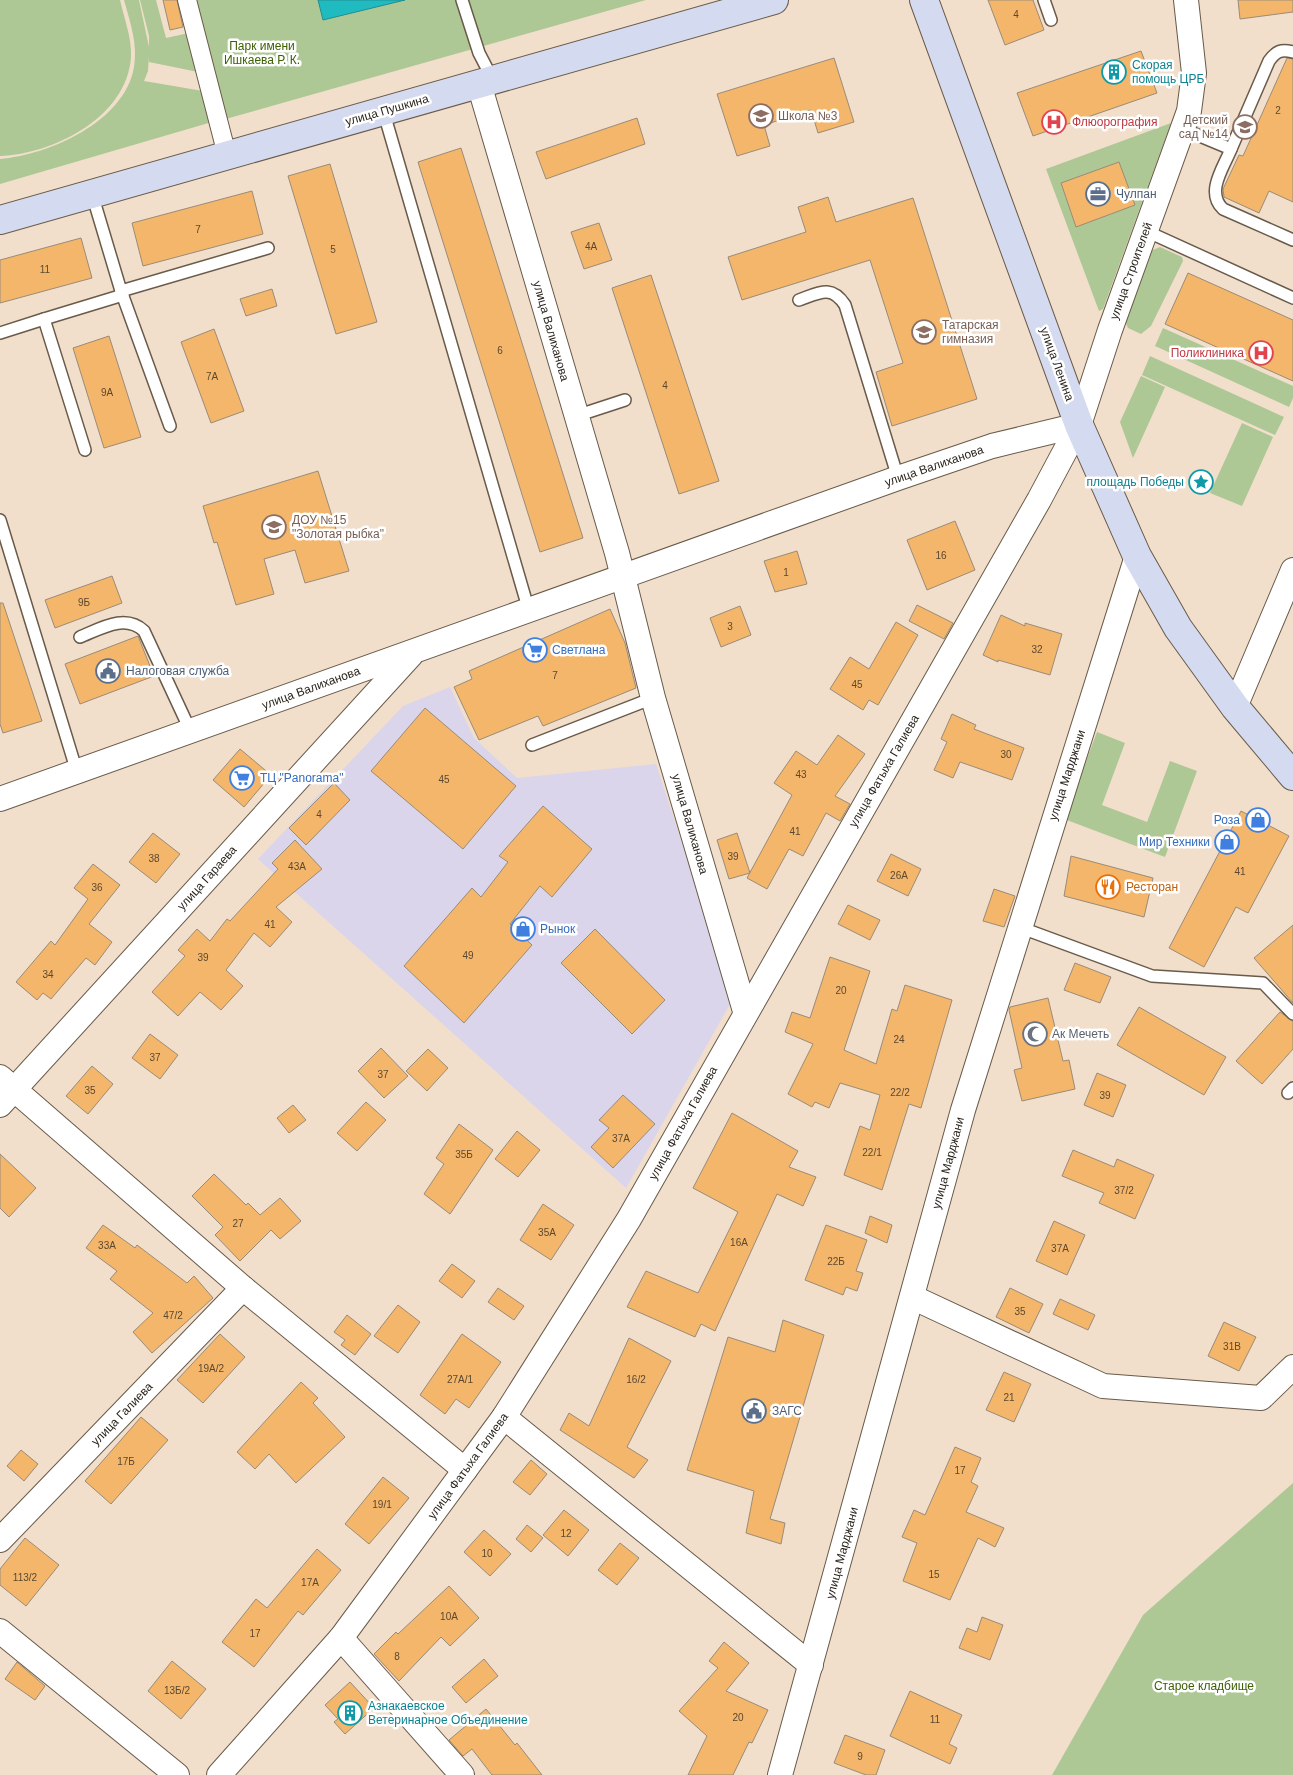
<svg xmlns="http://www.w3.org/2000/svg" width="1293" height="1775" viewBox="0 0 1293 1775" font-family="Helvetica,sans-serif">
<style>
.commercial{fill:#dad5eb}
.green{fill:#adc895}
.water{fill:#20bac1;stroke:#238d90}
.building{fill:#f3b66a;stroke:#9a8b78}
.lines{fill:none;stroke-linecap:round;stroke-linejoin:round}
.service-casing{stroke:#695a49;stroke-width:14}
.pedestrian-casing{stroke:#695a49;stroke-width:20}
.minor-casing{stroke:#695a49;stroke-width:26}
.secondary-casing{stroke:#695a49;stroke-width:30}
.service{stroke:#fff;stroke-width:11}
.pedestrian{stroke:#fff;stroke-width:18}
.minor{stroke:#fff;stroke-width:24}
.secondary{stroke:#d4daef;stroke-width:28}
.labels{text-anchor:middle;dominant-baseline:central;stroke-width:5;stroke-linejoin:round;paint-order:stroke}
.number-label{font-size:10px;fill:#5c4830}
.park-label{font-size:12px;fill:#3d6005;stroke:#fff}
.culture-label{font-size:12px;fill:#0d838f;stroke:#fff;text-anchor:start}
.street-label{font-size:12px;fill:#2a241d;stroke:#fff}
.education-label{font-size:12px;fill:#785e54;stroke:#fff;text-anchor:start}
.health-label{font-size:12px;fill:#be3a42;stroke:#fff;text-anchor:start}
.service-label{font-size:12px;fill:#4e5e75;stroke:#fff;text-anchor:start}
.shop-label{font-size:12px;fill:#366cbe;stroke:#fff;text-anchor:start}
.food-label{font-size:12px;fill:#c56008;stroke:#fff;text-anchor:start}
.worship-label{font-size:12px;fill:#5b616d;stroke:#fff;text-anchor:start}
</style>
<rect width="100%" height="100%" fill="#f1dfcc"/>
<!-- commercial -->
<polygon class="commercial" points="450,687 474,738 517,778 656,764 733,999 626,1188 258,859 403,706"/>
<!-- green -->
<g class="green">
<path d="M0,0H120C124,18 132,38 131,57C127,117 54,154 0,156Z"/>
<path d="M124,0H139L149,47V36L140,0H156L166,38L189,33L198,72L149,62V55L148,71L144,81L203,91L212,122L0,184V159C48,155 125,122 134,67C138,44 130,22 124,0Z"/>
<polygon points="194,0 646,0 222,120"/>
<polygon points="1171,123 1103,309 1099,311 1046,169"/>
<polygon points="1160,247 1182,257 1183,261 1151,326 1141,334 1128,328 1125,321 1150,251"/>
<polygon points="1163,328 1293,386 1293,398 1289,407 1155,346"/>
<polygon points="1150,356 1284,417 1275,435 1142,375"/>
<polygon points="1141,376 1165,387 1133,458 1120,422"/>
<polygon points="1242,423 1273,437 1242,506 1210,493"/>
<polygon points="1097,732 1125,743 1102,805 1147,822 1170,761 1197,771 1165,857 1064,819"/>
<polygon points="1293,1483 1293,1775 1052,1775 1143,1615"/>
</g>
<!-- water -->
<polygon class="water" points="318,0 405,0 323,20"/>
<!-- building -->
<g class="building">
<polygon points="163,0 177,0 183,27 170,30"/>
<polygon points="988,0 1033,0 1044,30 1005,45"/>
<polygon points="1238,0 1293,0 1293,12 1240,19"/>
<polygon points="1141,51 1157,93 1033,136 1017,93"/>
<polygon points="834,58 854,122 818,133 811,110 764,125 770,146 737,156 717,94"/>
<polygon points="1287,58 1293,59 1293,202 1269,191 1259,213 1224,197 1223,189 1239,155 1243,156"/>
<polygon points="637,118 645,144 546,179 536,152"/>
<polygon points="461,148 583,538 540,552 418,162"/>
<polygon points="1119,162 1135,205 1076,227 1061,183"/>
<polygon points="330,164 377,322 336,334 288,176"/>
<polygon points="252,191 263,234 143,266 132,223"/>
<polygon points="828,197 836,222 913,198 977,399 892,426 876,372 903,363 870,260 742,300 728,257 806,232 798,207"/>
<polygon points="599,223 612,260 584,269 571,232"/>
<polygon points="81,238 92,278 0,303 0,260"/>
<polygon points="1188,273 1293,320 1293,381 1165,324"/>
<polygon points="651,275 719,481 679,494 612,288"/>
<polygon points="272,289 277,306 246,316 240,299"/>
<polygon points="214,329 244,411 211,423 181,342"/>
<polygon points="109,336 141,437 104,448 73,348"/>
<polygon points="318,471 349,571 305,583 295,550 264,559 274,594 236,605 217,542 214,543 203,506"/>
<polygon points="955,521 975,570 927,590 907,540"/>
<polygon points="797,551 807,584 775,592 764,561"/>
<polygon points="112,576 122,603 55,628 45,600"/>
<polygon points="0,603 3,603 42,721 3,733 0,724"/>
<polygon points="917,605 953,623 944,639 909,621"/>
<polygon points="740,606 751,635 721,647 710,618"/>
<polygon points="610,609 625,643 636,688 543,726 538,716 479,740 454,687 472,679 469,671"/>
<polygon points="1001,615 1025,626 1025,623 1062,634 1050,675 998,660 998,662 983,655"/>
<polygon points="896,622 918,635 878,705 869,700 863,710 830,689 850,657 869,669"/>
<polygon points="138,636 154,676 80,704 65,664"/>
<polygon points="425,708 516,786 463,849 371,771"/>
<polygon points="952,714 976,725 974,729 1024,748 1012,780 960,762 953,778 934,770 947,742 941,739"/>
<polygon points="838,735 865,754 835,796 850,804 840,821 826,813 803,856 789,849 767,889 747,878 792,795 774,783 796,751 817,765"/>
<polygon points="240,749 271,775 244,807 213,780"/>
<polygon points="334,783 350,800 306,845 289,828"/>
<polygon points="543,806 592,849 552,897 540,886 510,924 532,945 464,1023 404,966 472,888 481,897 508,862 499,856"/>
<polygon points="1241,811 1289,836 1248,913 1236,907 1204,967 1169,948"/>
<polygon points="153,833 180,854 156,883 129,862"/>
<polygon points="737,833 750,873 729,879 717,840"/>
<polygon points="295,840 322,869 276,907 292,922 270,947 254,933 226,970 243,986 221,1010 200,992 178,1016 152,992 185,956 178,950 197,929 210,941 227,919 230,921 278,869 272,863"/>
<polygon points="891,854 921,869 908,896 877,881"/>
<polygon points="1071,856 1153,878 1144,917 1064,896"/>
<polygon points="93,864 120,885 89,924 112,942 95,965 86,958 51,999 43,993 37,1000 16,982 51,941 55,945 88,899 74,888"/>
<polygon points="994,889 1015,896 1004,927 983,921"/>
<polygon points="848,905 880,920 870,940 838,924"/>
<polygon points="1293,925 1293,1003 1254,958"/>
<polygon points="595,929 665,1000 632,1034 561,963"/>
<polygon points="830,957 870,971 844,1050 876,1064 892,1009 897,1011 905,985 952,1000 921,1108 909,1104 882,1190 844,1175 860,1126 870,1130 880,1095 840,1083 829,1108 815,1102 812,1107 788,1094 813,1044 785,1032 792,1012 810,1018"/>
<polygon points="1075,963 1111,977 1100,1003 1064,990"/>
<polygon points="1048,998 1063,1061 1069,1060 1075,1089 1022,1101 1014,1070 1022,1068 1009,1010 1010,1007"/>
<polygon points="1139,1007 1226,1057 1204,1095 1117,1045"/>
<polygon points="1280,1012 1293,1021 1293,1049 1262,1084 1236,1061"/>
<polygon points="150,1034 178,1055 160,1079 132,1058"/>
<polygon points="381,1048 408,1076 384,1098 358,1071"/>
<polygon points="428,1049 448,1068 427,1091 406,1071"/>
<polygon points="92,1066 113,1084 88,1114 66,1096"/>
<polygon points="1097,1073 1126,1085 1113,1117 1084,1105"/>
<polygon points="623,1095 655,1124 613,1168 591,1147 609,1128 599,1120"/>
<polygon points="366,1102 386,1120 357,1151 337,1133"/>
<polygon points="293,1105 306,1120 289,1133 277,1118"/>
<polygon points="732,1113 798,1151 789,1167 816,1177 803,1206 777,1194 715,1331 701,1324 695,1337 627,1307 646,1271 698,1293 738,1212 693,1188"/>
<polygon points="459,1124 493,1150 450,1214 424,1194 444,1164 436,1158"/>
<polygon points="517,1131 540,1150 518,1177 495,1159"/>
<polygon points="1073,1150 1114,1167 1117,1159 1154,1175 1135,1219 1099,1203 1104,1193 1062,1176"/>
<polygon points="0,1154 36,1188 9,1217 0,1208"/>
<polygon points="214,1174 246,1205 248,1203 260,1215 280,1198 301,1221 280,1239 271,1230 240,1261 215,1235 223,1227 192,1196"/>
<polygon points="543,1204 574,1225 551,1260 520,1240"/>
<polygon points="870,1216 892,1225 887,1243 865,1233"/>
<polygon points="1054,1221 1085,1235 1067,1275 1036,1261"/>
<polygon points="103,1225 135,1248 137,1245 187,1283 194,1276 213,1298 152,1353 133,1332 153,1313 110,1279 117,1271 86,1248"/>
<polygon points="826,1225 867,1240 856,1271 863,1273 857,1291 846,1287 843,1295 805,1280"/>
<polygon points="452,1264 475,1281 462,1298 439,1281"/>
<polygon points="498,1288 524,1306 514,1320 488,1302"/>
<polygon points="1010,1288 1043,1304 1029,1333 996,1317"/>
<polygon points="1060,1299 1095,1315 1088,1330 1053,1314"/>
<polygon points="398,1305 420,1322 398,1353 374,1336"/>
<polygon points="347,1315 371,1334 355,1355 341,1345 345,1340 334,1332"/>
<polygon points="783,1320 824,1335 770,1519 785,1523 781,1544 746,1533 754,1491 687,1470 728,1337 775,1352"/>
<polygon points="1224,1322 1256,1337 1239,1371 1208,1356"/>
<polygon points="220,1334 245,1357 203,1403 177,1380"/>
<polygon points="462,1334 501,1362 469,1408 456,1399 445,1414 420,1395"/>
<polygon points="629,1338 671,1361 627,1447 648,1460 634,1478 560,1430 569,1413 589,1426"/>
<polygon points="1004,1372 1031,1384 1014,1422 986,1410"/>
<polygon points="301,1382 318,1398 313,1403 345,1437 296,1483 269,1454 255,1469 237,1452"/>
<polygon points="141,1417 168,1440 111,1504 85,1481"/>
<polygon points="955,1447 981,1458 971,1482 978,1486 966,1512 1004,1528 995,1547 978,1538 950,1600 903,1581 917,1543 902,1537 914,1510 925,1515"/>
<polygon points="21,1450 38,1464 24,1481 7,1466"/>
<polygon points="531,1460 547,1474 530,1495 513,1482"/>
<polygon points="383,1477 409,1498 369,1544 345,1524"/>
<polygon points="564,1510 589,1530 568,1556 543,1535"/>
<polygon points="527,1525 543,1538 531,1552 516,1539"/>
<polygon points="484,1530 511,1554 490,1576 464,1552"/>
<polygon points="25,1538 59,1565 26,1606 0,1585 0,1569"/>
<polygon points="620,1543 639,1558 617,1585 598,1570"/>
<polygon points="317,1549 341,1570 303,1615 298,1611 254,1667 222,1642 256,1599 267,1608"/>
<polygon points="449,1586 479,1618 450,1646 441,1637 399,1681 374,1654 396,1632 398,1634"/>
<polygon points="982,1617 1003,1625 990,1660 959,1648 967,1628 977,1632"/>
<polygon points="724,1642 749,1663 726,1691 768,1710 752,1743 749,1742 733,1775 688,1775 707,1736 679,1711 718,1668 709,1661"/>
<polygon points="484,1659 498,1676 466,1703 452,1687"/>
<polygon points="172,1661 206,1689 181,1719 148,1691"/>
<polygon points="17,1662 45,1686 35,1700 5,1679"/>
<polygon points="350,1682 374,1708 345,1734 334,1722 338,1719 325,1705"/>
<polygon points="910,1691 962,1715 949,1744 957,1748 950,1764 890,1736"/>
<polygon points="486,1709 515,1745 517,1743 542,1775 492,1775 472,1749 463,1756 449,1740"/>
<polygon points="845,1735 885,1750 876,1775 866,1775 834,1763"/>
</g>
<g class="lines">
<!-- service casing -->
<g class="service-casing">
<g id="service">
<polyline points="462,0 479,53 493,80"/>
<polyline points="1044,0 1051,20"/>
<polyline points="383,110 529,611"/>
<path d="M1183,129L1231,149L1269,61C1276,51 1281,49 1293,52"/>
<path d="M1231,149C1224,167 1205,192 1223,209L1293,240"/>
<polyline points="92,194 121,291 170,426"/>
<polyline points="1146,231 1293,298"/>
<polyline points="121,291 268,248"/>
<path d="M799,300C819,293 831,284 845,305L898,478"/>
<polyline points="0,333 44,319"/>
<polyline points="576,416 625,400"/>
<polyline points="85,450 44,319 123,295"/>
<polyline points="0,520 77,772"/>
<path d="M80,637C100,629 125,613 144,631L191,732"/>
<polyline points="532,745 653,698"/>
<polyline points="1019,927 1152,976 1263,983 1293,1014"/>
<polyline points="1288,1093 1293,1088"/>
</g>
</g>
<!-- pedestrian casing -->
<g class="pedestrian-casing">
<polyline id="pedestrian" points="187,0 227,155"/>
</g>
<!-- minor casing -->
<g class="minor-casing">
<g id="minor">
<polyline points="479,84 617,553 653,698 745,1011"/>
<polyline points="1235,707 1293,570"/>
<polyline points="0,799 898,478 992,446 1079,425"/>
<polyline points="0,1077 243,1288 465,1470"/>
<polyline points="0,1105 411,655"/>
<polyline points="912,1297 1103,1386 1261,1398 1293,1367"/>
<polyline points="504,1417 811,1665"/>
<polyline points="0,1540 243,1288"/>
<polyline points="0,1631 177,1775"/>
<polyline points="341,1638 462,1775"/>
<polyline points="219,1775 341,1638 504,1417 629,1219 1039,500 1079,425 1110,330 1189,111 1194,73 1186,0"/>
<polyline points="780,1775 963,1110 1137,556"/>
</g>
</g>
<!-- secondary casing -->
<g class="secondary-casing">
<g id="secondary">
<polyline points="924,0 1079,425 1137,556 1178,628 1235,707 1293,776"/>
<polyline points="0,220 774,0"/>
</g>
</g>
<!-- service -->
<use href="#service" class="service"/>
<!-- pedestrian -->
<use href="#pedestrian" class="pedestrian"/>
<!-- minor -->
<use href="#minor" class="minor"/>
<!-- secondary -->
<use href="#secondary" class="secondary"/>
</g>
<!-- icons -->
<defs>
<g id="building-ring" transform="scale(1.25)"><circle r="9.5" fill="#fff" stroke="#0f9aa8" stroke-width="1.5"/><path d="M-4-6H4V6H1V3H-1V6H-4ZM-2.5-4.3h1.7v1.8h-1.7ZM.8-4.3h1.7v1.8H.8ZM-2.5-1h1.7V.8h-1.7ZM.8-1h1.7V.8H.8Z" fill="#0f9aa8"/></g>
<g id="school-ring" transform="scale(1.25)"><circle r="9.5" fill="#fff" stroke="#8d6e63" stroke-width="1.5"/><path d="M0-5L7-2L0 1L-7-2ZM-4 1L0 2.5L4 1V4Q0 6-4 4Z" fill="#8d6e63"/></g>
<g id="hospital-ring" transform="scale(1.25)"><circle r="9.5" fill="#fff" stroke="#e0444e" stroke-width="1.5"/><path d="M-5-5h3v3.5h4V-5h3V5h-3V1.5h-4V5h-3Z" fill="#e0444e"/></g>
<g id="office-ring" transform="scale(1.25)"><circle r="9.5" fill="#fff" stroke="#5c6f8a" stroke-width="1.5"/><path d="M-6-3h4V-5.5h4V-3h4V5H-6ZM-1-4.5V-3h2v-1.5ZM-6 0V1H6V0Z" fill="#5c6f8a"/></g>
<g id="sight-ring" transform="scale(1.25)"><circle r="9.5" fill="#fff" stroke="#0f9aa8" stroke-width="1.5"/><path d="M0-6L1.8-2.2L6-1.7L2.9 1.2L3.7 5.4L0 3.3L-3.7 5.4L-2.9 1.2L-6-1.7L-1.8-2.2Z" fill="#0f9aa8"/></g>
<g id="supermarket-ring" transform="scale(1.25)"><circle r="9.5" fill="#fff" stroke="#3f7fe0" stroke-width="1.5"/><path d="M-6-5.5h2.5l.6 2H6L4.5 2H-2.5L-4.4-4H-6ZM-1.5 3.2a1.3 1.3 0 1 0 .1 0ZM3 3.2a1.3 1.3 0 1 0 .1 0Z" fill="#3f7fe0"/></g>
<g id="civic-ring" transform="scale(1.25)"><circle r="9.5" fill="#fff" stroke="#5c6f8a" stroke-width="1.5"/><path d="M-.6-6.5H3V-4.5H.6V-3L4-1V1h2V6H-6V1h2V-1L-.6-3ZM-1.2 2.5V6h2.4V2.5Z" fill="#5c6f8a"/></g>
<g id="shop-ring" transform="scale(1.25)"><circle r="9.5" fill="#fff" stroke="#3f7fe0" stroke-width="1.5"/><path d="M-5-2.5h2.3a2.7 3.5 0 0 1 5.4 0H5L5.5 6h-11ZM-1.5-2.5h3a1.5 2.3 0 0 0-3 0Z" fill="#3f7fe0"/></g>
<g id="restaurant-ring" transform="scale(1.25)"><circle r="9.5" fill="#fff" stroke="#e8710a" stroke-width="1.5"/><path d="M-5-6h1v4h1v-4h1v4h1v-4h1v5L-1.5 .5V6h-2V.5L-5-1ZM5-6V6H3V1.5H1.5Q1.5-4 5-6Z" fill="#e8710a"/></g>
<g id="mosque-ring" transform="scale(1.25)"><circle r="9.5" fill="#fff" stroke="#6b7280" stroke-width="1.5"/><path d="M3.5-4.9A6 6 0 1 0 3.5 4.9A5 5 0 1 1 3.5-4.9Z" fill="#6b7280"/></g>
</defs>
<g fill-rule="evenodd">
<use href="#building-ring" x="1114" y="72"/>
<use href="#school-ring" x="761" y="116"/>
<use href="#hospital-ring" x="1054" y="122"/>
<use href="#school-ring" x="1245" y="127"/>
<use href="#office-ring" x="1098" y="194"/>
<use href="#school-ring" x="924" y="332"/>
<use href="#hospital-ring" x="1261" y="353"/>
<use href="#sight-ring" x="1201" y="482"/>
<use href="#school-ring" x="274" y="527"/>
<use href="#supermarket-ring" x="535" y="650"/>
<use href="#civic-ring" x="108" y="671"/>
<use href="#supermarket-ring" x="242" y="778"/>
<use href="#shop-ring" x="1258" y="820"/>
<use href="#shop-ring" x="1227" y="842"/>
<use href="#restaurant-ring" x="1108" y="887"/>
<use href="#shop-ring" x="523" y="929"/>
<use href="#mosque-ring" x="1035" y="1034"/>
<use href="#civic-ring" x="754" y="1411"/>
<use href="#building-ring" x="350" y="1713"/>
</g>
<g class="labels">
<!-- number labels -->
<g class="number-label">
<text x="1016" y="14">4</text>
<text x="1278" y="110">2</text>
<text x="198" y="229">7</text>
<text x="591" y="246">4А</text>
<text x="333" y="249">5</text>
<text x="45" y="269">11</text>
<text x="500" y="350">6</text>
<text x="212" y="376">7А</text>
<text x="665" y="385">4</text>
<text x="107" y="392">9А</text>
<text x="941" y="555">16</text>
<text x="786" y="572">1</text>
<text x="84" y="602">9Б</text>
<text x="730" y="626">3</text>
<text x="1037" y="649">32</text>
<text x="555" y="675">7</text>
<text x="857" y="684">45</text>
<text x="1006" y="754">30</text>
<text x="801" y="774">43</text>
<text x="444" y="779">45</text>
<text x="319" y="814">4</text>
<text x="795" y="831">41</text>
<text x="733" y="856">39</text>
<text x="154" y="858">38</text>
<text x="297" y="866">43А</text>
<text x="1240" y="871">41</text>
<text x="899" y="875">26А</text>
<text x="97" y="887">36</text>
<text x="270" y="924">41</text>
<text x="468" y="955">49</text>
<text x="203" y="957">39</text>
<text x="48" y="974">34</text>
<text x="841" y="990">20</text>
<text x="899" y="1039">24</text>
<text x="155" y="1057">37</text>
<text x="383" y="1074">37</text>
<text x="90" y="1090">35</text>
<text x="900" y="1092">22/2</text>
<text x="1105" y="1095">39</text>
<text x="621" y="1138">37А</text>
<text x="872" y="1152">22/1</text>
<text x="464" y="1154">35Б</text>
<text x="1124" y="1190">37/2</text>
<text x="238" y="1223">27</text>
<text x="547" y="1232">35А</text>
<text x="739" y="1242">16А</text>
<text x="107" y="1245">33А</text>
<text x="1060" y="1248">37А</text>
<text x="836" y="1261">22Б</text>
<text x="1020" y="1311">35</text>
<text x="173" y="1315">47/2</text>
<text x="1232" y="1346">31В</text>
<text x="211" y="1368">19А/2</text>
<text x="460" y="1379">27А/1</text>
<text x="636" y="1379">16/2</text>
<text x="1009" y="1397">21</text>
<text x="126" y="1461">17Б</text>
<text x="960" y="1470">17</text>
<text x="382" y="1504">19/1</text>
<text x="566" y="1533">12</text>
<text x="487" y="1553">10</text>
<text x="934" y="1574">15</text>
<text x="25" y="1577">113/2</text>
<text x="310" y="1582">17А</text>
<text x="449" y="1616">10А</text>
<text x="255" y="1633">17</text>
<text x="397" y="1656">8</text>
<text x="177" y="1690">13Б/2</text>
<text x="738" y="1717">20</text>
<text x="935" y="1719">11</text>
<text x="860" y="1756">9</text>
</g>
<!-- park labels -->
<g class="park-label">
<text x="262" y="46">Парк имени<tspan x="262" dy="14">Ишкаева Р. К.</tspan></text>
<text x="1204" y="1686">Старое кладбище</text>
</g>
<!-- culture labels -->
<g class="culture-label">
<text x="1132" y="65">Скорая<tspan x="1132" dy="14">помощь ЦРБ</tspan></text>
<text x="1184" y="482" text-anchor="end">площадь Победы</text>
<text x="368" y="1706">Азнакаевское<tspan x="368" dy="14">Ветеринарное Объединение</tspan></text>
</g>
<!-- street labels -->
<g class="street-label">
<text transform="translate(387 110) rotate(-16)">улица Пушкина</text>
<text transform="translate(1131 271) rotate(-70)">улица Строителей</text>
<text transform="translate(551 331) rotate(74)">улица Валиханова</text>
<text transform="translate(1057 364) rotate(70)">улица Ленина</text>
<text transform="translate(934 466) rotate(-19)">улица Валиханова</text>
<text transform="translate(311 688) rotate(-20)">улица Валиханова</text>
<text transform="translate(884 771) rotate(-60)">улица Фатыха Галиева</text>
<text transform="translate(1067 775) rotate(-72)">улица Марджани</text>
<text transform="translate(690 824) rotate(74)">улица Валиханова</text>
<text transform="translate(207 878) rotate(-48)">улица Гараева</text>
<text transform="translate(683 1123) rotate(-61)">улица Фатыха Галиева</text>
<text transform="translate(948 1163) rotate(-75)">улица Марджани</text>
<text transform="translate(122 1414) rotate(-46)">улица Галиева</text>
<text transform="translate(468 1466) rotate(-54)">улица Фатыха Галиева</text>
<text transform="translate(842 1553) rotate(-75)">улица Марджани</text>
</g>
<!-- education labels -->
<g class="education-label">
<text x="778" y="116">Школа №3</text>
<text x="1228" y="120" text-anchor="end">Детский<tspan x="1228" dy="14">сад №14</tspan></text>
<text x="942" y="325">Татарская<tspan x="942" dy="14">гимназия</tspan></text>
<text x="292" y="520">ДОУ №15<tspan x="292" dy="14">"Золотая рыбка"</tspan></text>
</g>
<!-- health labels -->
<g class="health-label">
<text x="1072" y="122">Флюорография</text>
<text x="1244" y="353" text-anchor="end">Поликлиника</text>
</g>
<!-- service labels -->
<g class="service-label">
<text x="1116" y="194">Чулпан</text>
<text x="126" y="671">Налоговая служба</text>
<text x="772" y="1411">ЗАГС</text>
</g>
<!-- shop labels -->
<g class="shop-label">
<text x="552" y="650">Светлана</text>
<text x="260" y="778">ТЦ "Panorama"</text>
<text x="1240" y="820" text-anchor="end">Роза</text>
<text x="1210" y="842" text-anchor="end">Мир Техники</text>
<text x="540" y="929">Рынок</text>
</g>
<!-- food labels -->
<g class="food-label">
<text x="1126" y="887">Ресторан</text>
</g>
<!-- worship labels -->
<g class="worship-label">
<text x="1052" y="1034">Ак Мечеть</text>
</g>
</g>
</svg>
